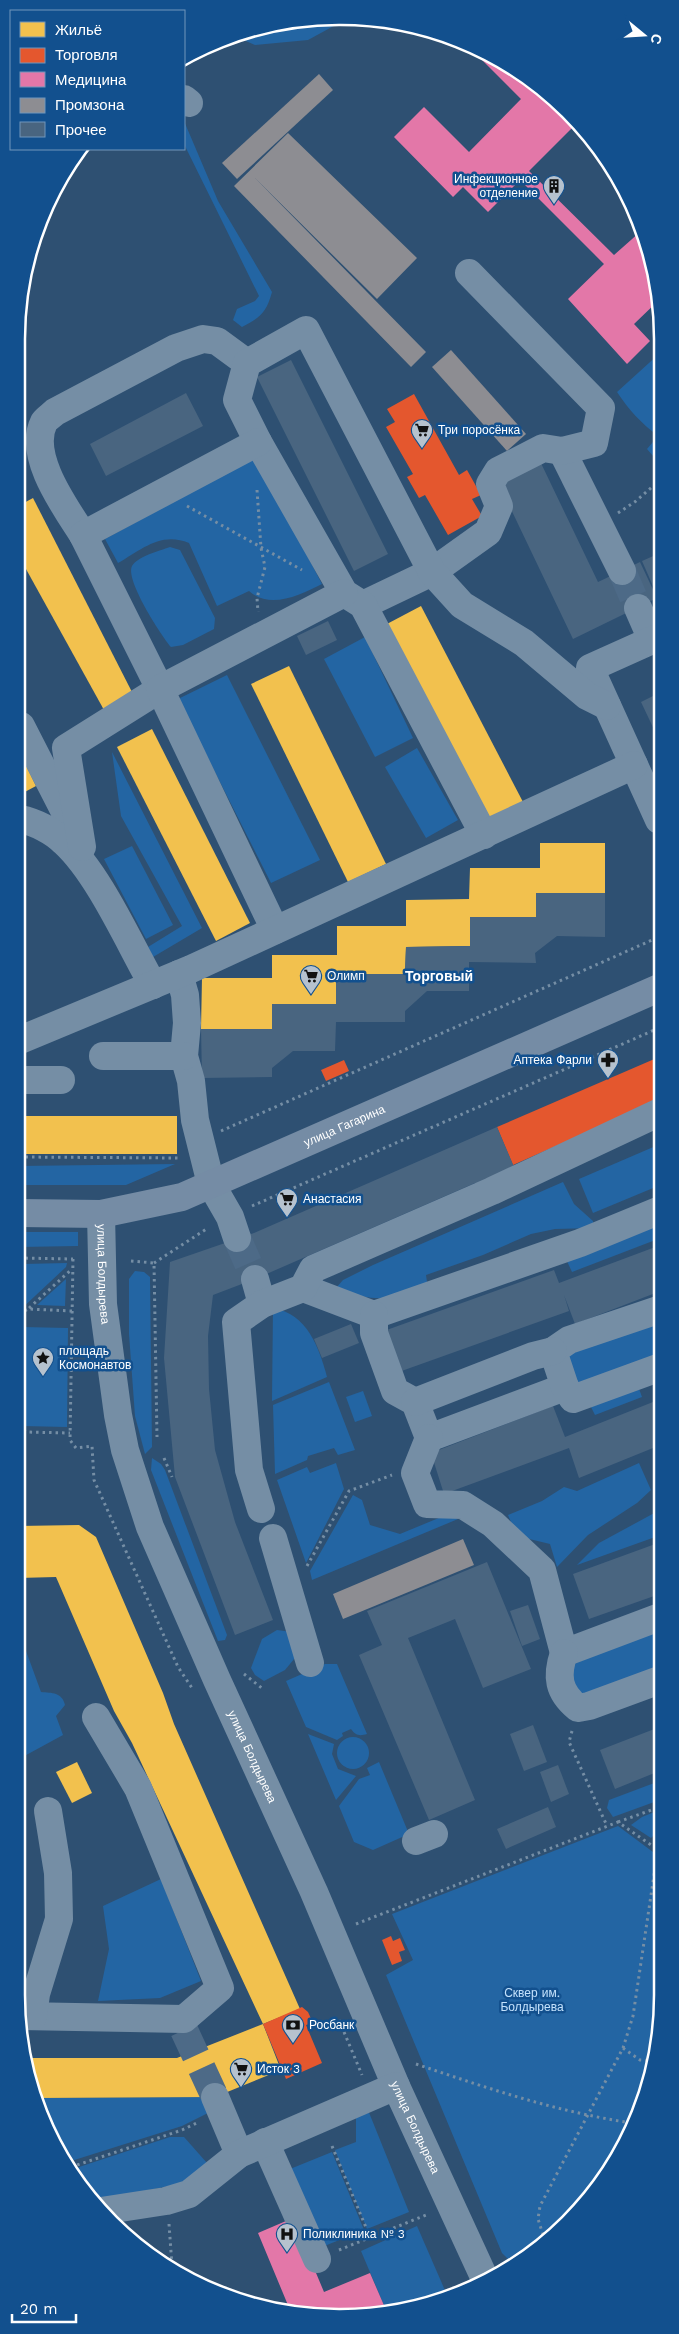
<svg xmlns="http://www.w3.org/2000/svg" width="679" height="2334" viewBox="0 0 679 2334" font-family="'Work Sans',sans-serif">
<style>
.green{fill:#2365a3}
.homes{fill:#f2c14e}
.shops{fill:#e4572e}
.health{fill:#e377a8}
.industry{fill:#8d8d92}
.building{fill:#496580}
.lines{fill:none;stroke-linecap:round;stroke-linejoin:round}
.minor-tunnel{stroke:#4d6a87;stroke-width:28;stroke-dasharray:28 14;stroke-linecap:butt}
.path{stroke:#758ea5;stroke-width:3;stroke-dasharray:2.5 4;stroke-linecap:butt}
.minor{stroke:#758ea5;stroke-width:28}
.major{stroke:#758ca5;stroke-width:28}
.labels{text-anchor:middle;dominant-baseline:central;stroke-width:5;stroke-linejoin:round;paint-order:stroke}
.poi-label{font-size:12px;fill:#fff;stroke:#12508e;text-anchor:start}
.street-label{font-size:12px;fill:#fff;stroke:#12508e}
.park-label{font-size:12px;fill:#c3e1fc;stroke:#12508e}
.neighbourhood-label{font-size:14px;font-weight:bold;fill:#fff;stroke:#12508e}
.rim{fill:none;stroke:#fff;stroke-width:2.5}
</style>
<rect width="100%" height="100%" fill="#2e5072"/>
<!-- green -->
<g class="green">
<polygon points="341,22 308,40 255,45 239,38 276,23"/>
<path d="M184,121L218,201L272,292C266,313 261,317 242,327L233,320L237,309L255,301L259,296L184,144Z"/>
<path d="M660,353V464L647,449L658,436C641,423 629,410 617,392Z"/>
<path d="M256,457L322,584C300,595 270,610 249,591L217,606L189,543C161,531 141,550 118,563L105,539Z"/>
<path d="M170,547L180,550L215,618L214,629L183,645L171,647C161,635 125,580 132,566C138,556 159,551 170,547Z"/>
<polygon points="365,637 413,738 375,757 324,659"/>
<polygon points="227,675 320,860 271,883 178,699"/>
<polygon points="417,748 458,820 426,838 385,767"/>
<polygon points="112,752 202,928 153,957 148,947 182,926 121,816"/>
<polygon points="132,846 173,925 146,939 104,859"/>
<polygon points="658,1145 658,1186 593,1213 579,1179"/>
<polygon points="175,1164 126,1185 19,1185 19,1166"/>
<path d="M563,1182L574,1204L593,1221V1228L555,1229L531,1234L483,1255L426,1275L428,1289C389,1300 375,1303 336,1288L343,1280L373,1265Z"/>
<polygon points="658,1223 658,1239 572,1272 566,1259"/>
<polygon points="19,1232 78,1232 78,1246 19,1247"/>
<polygon points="67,1263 66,1267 19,1311 23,1264"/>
<polygon points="135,1271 144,1272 150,1277 152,1447 145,1454 135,1416 129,1334 129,1279"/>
<polygon points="66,1279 65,1306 37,1305"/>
<path d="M273,1308C307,1314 319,1347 327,1377L272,1401Z"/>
<polygon points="658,1322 658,1357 579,1387 567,1355"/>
<polygon points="22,1327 68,1328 67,1427 22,1426"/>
<polygon points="329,1382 355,1450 338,1455 334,1448 308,1456 307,1460 275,1474 273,1405"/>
<polygon points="638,1386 642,1397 595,1415 590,1405"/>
<polygon points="363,1391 372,1416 355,1422 346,1397"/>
<polygon points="152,1458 161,1464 165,1470 227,1635 225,1640 218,1641 151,1470"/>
<polygon points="336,1463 344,1489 306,1563 277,1480 307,1467 310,1473"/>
<polygon points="639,1463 651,1490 637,1503 588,1535 557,1567 550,1544 517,1536 508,1515 542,1501 564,1487 577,1491"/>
<polygon points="353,1495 362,1500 370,1525 400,1534 446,1515 458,1519 312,1580 310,1571"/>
<polygon points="658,1511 658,1536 577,1565 599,1543"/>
<polygon points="657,1624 657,1673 592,1697 576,1693 568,1667"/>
<path d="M18,1629L41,1692C52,1693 62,1692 65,1705L56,1716L63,1735L17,1760Z"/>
<polygon points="277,1630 292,1632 299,1653 285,1670 264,1681 255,1675 251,1668 262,1639"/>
<path d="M325,1664H337L367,1734C360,1736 356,1736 351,1729L342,1733L343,1736L337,1740L306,1727L286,1681Z"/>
<polygon points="308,1734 334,1744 332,1754 338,1769 356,1776 336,1800"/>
<circle cx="353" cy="1753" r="16"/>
<polygon points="379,1762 409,1834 373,1850 354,1842 339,1806 359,1779 370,1775 367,1768"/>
<polygon points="657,1782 657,1801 613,1817 607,1808 609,1800"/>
<polygon points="657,1811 657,1832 651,1838 631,1825 642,1817"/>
<polygon points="618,1826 653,1852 657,1850 657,2057 619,2156 536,2251 512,2263 502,2253 386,1975 413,1960 392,1914"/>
<polygon points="161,1879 201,1981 160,1998 98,2001 109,1949 103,1906"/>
<polygon points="207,2097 212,2111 182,2126 68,2162 41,2118 37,2098"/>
<polygon points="368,2110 409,2212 367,2229 335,2150 356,2142 356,2115"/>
<polygon points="170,2137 184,2137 207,2163 185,2183 93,2201 73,2169"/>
<polygon points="332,2152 364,2230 322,2247 290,2169"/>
<polygon points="417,2226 447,2295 423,2307 386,2310 361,2251"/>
</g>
<!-- homes -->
<g class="homes">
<polygon points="33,498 133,694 104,710 21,560 22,504"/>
<polygon points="421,606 523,802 487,821 385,625"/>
<polygon points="289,666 386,864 348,882 251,684"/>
<polygon points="152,729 250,923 216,941 117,747"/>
<polygon points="21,755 36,786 21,794"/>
<polygon points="540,843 605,843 605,893 536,893 536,917 470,917 470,946 406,947 405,974 336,974 336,1004 272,1004 272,1029 201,1029 202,978 272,978 272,955 337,955 337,926 406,926 406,900 469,899 470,868 540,868"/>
<rect x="19" y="1116" width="158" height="38"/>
<polygon points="79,1525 96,1537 163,1693 174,1724 300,2009 263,2024 281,2070 215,2097 37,2098 29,2058 177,2058 263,2024 132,1743 114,1711 56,1577 18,1578 18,1526"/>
<polygon points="77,1762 92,1793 72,1803 56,1772"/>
</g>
<!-- shops -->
<g class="shops">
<polygon points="414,394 459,475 467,470 481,495 472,499 482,516 448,535 425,495 419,498 407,477 413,474 386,427 395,422 387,409"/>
<polygon points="659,1057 658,1101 513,1165 497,1127"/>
<polygon points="344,1060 349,1071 326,1081 321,1070"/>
<polygon points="391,1936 393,1941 400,1938 405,1950 399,1952 402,1961 392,1965 382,1940"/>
<polygon points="302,2007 308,2012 313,2023 306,2025 322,2063 286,2079 263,2024"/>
</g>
<!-- health -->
<g class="health">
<polygon points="470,48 501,59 556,105 576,124 529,171 614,255 640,232 660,299 634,324 650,341 627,364 568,299 604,264 520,180 488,212 463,187 453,197 394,137 424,107 469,152 521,99"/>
<polygon points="293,2218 324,2292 370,2273 386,2310 318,2317 290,2310 258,2233"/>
</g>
<!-- industry -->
<g class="industry">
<polygon points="319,74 333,90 237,179 222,163"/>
<polygon points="288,133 417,258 377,299 252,175 426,352 411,367 234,186"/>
<polygon points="451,350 526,434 507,451 432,367"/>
<polygon points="463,1539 474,1565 343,1619 333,1594"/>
</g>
<!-- building -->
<g class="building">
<polygon points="291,360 388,554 354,571 257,377"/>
<polygon points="186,393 203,426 106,476 90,444"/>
<polygon points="539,459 598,582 640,562 657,598 573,639 497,480"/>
<polygon points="660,553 660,562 659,600 642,561"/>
<polygon points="328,621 337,640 306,655 297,636"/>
<polygon points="659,693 659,740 641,702"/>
<polygon points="536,893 605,893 605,937 557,936 535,953 536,963 469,962 469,991 427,991 405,1011 405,1022 336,1022 335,1051 293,1051 272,1068 272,1077 202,1078 201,1029 272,1029 272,1004 336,1004 336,974 405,974 406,947 470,946 470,917 536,917"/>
<polygon points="497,1127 517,1174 478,1191 475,1183 255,1279 213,1295 208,1336 209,1389 215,1450 235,1522 273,1620 235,1635 175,1477 164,1358 170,1262 254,1233"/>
<polygon points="658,1246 658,1292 575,1324 564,1295 569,1311 396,1373 381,1332 554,1270 559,1283"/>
<polygon points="351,1324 359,1343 322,1358 314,1339"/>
<polygon points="658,1400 658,1446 579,1478 569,1448 444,1494 431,1453 553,1406 565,1437"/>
<polygon points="658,1543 657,1595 589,1619 573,1574"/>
<polygon points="487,1562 531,1669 483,1688 455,1619 408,1638 475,1800 429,1820 359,1655 382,1645 367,1611"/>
<polygon points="528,1605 540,1639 522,1646 510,1611"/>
<polygon points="533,1725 547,1762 524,1771 510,1734"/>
<polygon points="657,1728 657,1772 615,1789 600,1750"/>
<polygon points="558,1765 569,1794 551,1802 540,1772"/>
<polygon points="548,1807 556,1827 506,1849 497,1829"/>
</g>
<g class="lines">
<!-- minor-tunnel -->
<g class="minor-tunnel">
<polyline points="622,571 638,608"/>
<polyline points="237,1238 255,1279"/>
<polyline points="184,2030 215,2097"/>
</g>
<!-- path -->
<g class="path">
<polyline points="257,490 261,548 265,567 257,598 258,612"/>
<polyline points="187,506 302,570"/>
<polyline points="618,513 636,501 660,480"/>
<polyline points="221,1131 659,937"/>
<polyline points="19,1157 181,1158"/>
<polyline points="252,1206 659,1028"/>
<polyline points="19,1258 73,1259"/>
<polyline points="73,1259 70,1440 76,1448 92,1446 94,1480 178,1667 192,1688"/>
<polyline points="131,1261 154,1263 157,1437"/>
<polyline points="154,1263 208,1228"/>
<polyline points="72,1311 28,1309 72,1269"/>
<polyline points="19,1314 28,1309"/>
<polyline points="18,1427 26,1432 70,1433"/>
<polyline points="164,1458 172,1477"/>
<polyline points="307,1566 349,1491 392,1475"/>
<polyline points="244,1674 263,1689"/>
<polyline points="572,1731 569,1742 607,1826"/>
<polyline points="618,1822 657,1808"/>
<polyline points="356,1924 618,1822 651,1845 657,1845"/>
<polyline points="339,2020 362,2075"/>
<polyline points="623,2048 640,2060 655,2061"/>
<path d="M416,2064C487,2088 557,2112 632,2123"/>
<polyline points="332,2146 370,2237"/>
<polyline points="71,2167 182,2130 199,2122"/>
<polyline points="169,2224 172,2266"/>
<polyline points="545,2241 538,2219 540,2206 623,2048 633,2016 657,1855"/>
<polyline points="339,2250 426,2215"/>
</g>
<!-- minor -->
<g class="minor">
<polyline points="184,99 189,103"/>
<polyline points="562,451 622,571"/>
<path d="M83,535C66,508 27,456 44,422C46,419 52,415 55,412L176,348L203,339L217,341L247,363"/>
<polyline points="363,605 432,572 488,532 499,506 490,484 498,471 543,448 562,451 594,443 601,408 469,273"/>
<polyline points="638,608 652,640"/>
<polyline points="21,726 69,820"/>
<path d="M20,819C35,822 53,831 64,842C99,874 129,943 153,985"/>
<polyline points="659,820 590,668 659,637"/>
<polyline points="484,835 363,605 344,593 258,442 237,400 247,363 306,330 432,572 462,605 524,643 587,696 607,706"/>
<polyline points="82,847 66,748 160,689 83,535 258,442"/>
<polyline points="275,930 160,689 344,593"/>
<polyline points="179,974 185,995 187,1023 184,1056 191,1081 195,1120 211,1184 230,1217 237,1238"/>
<polyline points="20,1040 191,969 634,765"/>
<polyline points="103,1056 184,1056"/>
<polyline points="20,1080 61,1080"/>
<path id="s1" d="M101,1214L103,1304L118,1415L125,1450L150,1527L217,1680L314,1892L396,2086L484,2277"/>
<polyline points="255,1279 262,1304"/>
<polyline points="303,1288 374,1315 580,1243 658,1211"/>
<polyline points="374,1315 374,1333 395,1391 415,1402 429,1438 565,1387"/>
<polyline points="658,1368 573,1399 565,1387 553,1351 569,1340 658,1310"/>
<polyline points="415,1402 533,1356 553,1351"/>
<polyline points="429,1438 415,1473 427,1504 463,1505 493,1524 542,1570 564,1653 657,1618"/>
<polyline points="261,1509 249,1470 236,1322 262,1304 303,1288 313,1269 492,1191 658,1113"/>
<polyline points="273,1538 310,1663"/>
<path d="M564,1653C556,1676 558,1692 578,1708L589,1706L657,1681"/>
<polyline points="416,1841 434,1834"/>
<polyline points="21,2016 184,2019 220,1988 138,1788 96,1717"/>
<polyline points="33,2016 36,1994 59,1919 58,1873 48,1811"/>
<polyline points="215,2097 239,2154"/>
<polyline points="265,2142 317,2259"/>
<polyline points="101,2211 166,2201 189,2194 239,2154 396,2086"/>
</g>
<!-- major -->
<path class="major" id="s2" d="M19,1213L101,1214L182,1197L659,988"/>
</g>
<!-- icons -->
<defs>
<g id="building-pin" transform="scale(1.125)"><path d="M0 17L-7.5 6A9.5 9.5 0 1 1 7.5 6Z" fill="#b6c2ce" stroke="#12508e"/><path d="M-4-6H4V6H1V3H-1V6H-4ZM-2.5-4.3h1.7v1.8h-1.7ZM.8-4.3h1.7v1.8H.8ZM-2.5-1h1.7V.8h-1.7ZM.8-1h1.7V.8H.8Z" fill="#111"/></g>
<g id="supermarket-pin" transform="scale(1.125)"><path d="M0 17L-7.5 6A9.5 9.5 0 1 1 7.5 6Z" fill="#b6c2ce" stroke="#12508e"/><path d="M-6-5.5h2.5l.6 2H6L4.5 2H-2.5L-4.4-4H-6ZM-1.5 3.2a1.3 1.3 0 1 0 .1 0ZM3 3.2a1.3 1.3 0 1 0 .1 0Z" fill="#111"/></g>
<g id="pharmacy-pin" transform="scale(1.125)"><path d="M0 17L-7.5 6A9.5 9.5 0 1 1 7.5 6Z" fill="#b6c2ce" stroke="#12508e"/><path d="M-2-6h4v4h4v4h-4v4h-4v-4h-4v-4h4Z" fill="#111"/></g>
<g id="sight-pin" transform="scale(1.125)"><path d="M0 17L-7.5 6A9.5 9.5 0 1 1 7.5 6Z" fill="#b6c2ce" stroke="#12508e"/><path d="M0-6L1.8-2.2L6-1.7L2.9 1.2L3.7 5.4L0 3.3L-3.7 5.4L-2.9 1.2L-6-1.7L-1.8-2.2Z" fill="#111"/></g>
<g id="bank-pin" transform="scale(1.125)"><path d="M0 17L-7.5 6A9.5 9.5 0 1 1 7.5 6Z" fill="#b6c2ce" stroke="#12508e"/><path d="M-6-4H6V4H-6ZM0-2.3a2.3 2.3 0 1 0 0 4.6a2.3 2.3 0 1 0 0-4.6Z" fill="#111"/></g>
<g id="hospital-pin" transform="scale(1.125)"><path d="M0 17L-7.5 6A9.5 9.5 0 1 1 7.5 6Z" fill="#b6c2ce" stroke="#12508e"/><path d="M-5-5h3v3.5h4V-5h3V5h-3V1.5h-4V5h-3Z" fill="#111"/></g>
</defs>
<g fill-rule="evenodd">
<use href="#building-pin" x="554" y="186"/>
<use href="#supermarket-pin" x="422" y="430"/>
<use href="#supermarket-pin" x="311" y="976"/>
<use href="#pharmacy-pin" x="608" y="1060"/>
<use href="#supermarket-pin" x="287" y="1199"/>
<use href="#sight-pin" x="43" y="1358"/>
<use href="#bank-pin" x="293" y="2025"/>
<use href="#supermarket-pin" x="241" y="2069"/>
<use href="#hospital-pin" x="287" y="2234"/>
</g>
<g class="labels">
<!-- poi labels -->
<g class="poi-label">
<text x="538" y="179" text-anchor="end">Инфекционное<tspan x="538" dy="14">отделение</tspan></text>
<text x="438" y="430">Три поросёнка</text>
<text x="327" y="976">Олимп</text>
<text x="592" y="1060" text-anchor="end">Аптека Фарли</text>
<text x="303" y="1199">Анастасия</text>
<text x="59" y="1351">площадь<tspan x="59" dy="14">Космонавтов</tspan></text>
<text x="309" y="2025">Росбанк</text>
<text x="257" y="2069">Исток 3</text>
<text x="303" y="2234">Поликлиника № 3</text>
</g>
<!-- street labels -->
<g class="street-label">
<text stroke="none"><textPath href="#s2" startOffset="342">улица Гагарина</textPath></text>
<text stroke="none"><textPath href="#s1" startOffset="60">улица Болдырева</textPath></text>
<text stroke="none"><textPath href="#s1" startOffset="570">улица Болдырева</textPath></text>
<text stroke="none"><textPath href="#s1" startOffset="975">улица Болдырева</textPath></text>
</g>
<!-- park labels -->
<g class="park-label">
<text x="532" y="1993">Сквер им.<tspan x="532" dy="14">Болдырева</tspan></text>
</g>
<!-- neighbourhood labels -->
<g class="neighbourhood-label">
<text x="439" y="976">Торговый</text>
</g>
</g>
<!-- crop -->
<path d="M0 0H679V2334H0ZM339 25H340A314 314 0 0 1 654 339V1995A314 314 0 0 1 340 2309H339A314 314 0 0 1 25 1995V339A314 314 0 0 1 339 25Z" fill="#12508e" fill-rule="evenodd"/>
<path class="rim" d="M339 25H340A314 314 0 0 1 654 339V1995A314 314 0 0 1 340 2309H339A314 314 0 0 1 25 1995V339A314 314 0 0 1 339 25Z"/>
<!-- legend -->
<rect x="10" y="10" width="175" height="140" fill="#12508e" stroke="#7196bb"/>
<rect x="20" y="22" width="25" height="15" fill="#f2c14e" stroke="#7196bb"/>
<text x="55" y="35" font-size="15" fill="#ffffff">Жильё</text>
<rect x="20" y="48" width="25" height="15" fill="#e4572e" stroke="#7196bb"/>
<text x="55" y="60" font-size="15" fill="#ffffff">Торговля</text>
<rect x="20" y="72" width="25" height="15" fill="#e377a8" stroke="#7196bb"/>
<text x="55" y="85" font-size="15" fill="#ffffff">Медицина</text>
<rect x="20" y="98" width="25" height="15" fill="#8d8d92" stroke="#7196bb"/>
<text x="55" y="110" font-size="15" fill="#ffffff">Промзона</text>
<rect x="20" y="122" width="25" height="15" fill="#496580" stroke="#7196bb"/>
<text x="55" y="135" font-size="15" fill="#ffffff">Прочее</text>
<!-- north arrow -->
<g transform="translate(644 35) rotate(108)" stroke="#12508e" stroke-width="4" paint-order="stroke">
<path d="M0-4L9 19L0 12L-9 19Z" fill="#ffffff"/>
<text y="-8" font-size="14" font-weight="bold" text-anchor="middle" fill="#ffffff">С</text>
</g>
<!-- scale -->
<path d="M12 2314v8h64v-8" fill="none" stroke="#ffffff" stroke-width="2.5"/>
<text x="20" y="2314" font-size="15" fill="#ffffff" stroke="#12508e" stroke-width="4" paint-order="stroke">20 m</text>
</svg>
